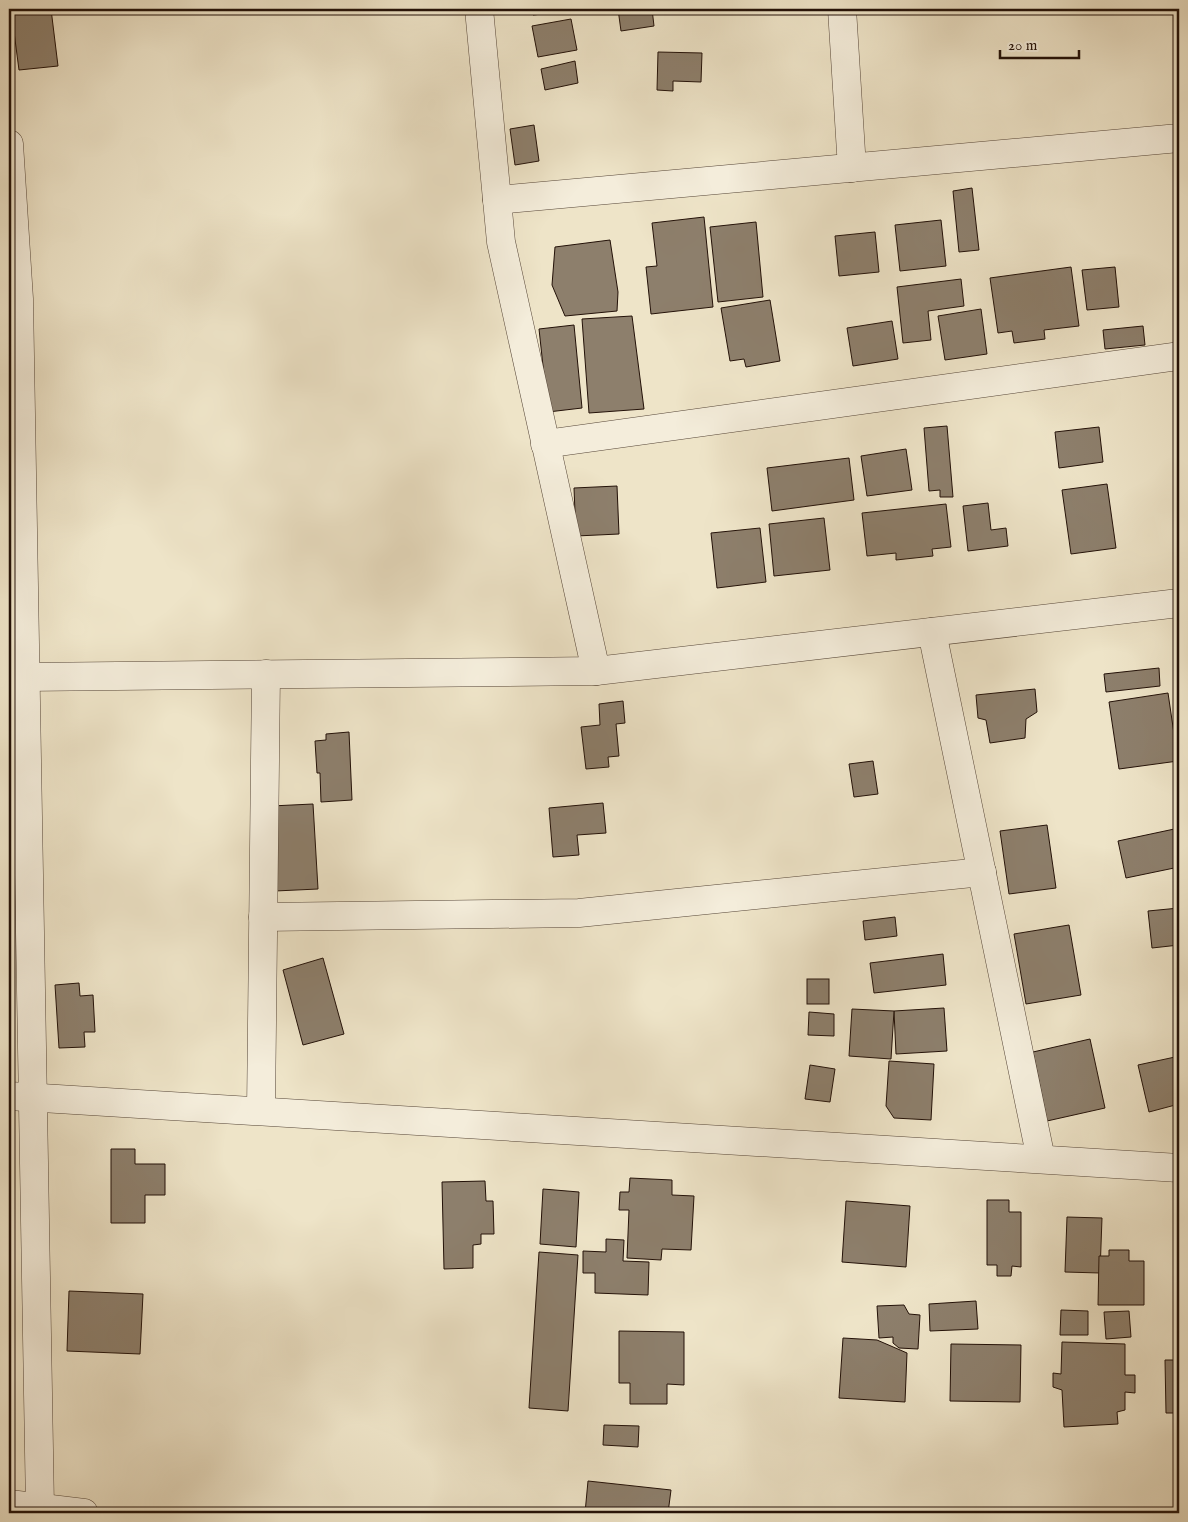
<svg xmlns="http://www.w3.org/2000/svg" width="1188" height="1522" viewBox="0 0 1188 1522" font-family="'IM FELL English',serif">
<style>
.building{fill:#8d7f6c;stroke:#231108}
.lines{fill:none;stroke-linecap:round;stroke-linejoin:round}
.minor-casing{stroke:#564638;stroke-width:29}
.minor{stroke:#f4eddb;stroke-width:28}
</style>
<rect width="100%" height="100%" fill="#eee4c8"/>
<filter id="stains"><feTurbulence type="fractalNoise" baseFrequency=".004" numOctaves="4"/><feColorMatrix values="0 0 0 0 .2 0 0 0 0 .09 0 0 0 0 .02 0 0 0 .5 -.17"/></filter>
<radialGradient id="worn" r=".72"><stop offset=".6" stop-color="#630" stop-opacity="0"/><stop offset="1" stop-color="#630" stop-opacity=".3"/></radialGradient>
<!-- building -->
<g class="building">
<polygon points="11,9 51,9 58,66 19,70"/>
<polygon points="532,9 561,9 561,12 533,15"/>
<polygon points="618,9 652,9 654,26 621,31"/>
<polygon points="571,19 577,50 538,57 532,26"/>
<polygon points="658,52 702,53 701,82 673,81 673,91 657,90"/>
<polygon points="575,61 578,83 545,90 541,69"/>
<polygon points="534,125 539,161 515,165 510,129"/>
<polygon points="972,188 979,250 959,252 953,191"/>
<polygon points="704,217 713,307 651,314 646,267 657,266 652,223"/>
<polygon points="941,220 946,266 900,271 895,225"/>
<polygon points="756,222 763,297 718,302 710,227"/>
<polygon points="875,232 879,272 839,276 835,236"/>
<polygon points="610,240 618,292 617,311 565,316 552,285 555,247"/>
<polygon points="1071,267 1079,326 1044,330 1045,339 1014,343 1012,331 998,333 990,278"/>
<polygon points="1115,267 1119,307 1087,310 1082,270"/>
<polygon points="961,279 964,306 928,311 931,340 903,343 897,287"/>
<polygon points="770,300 780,361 746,367 744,359 730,361 721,308"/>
<polygon points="981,309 987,354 945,360 938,316"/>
<polygon points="632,316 644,409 589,413 582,319"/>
<polygon points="892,321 898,359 853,366 847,328"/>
<polygon points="574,325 582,408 548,412 539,329"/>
<polygon points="1143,326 1145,345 1105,349 1103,330"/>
<polygon points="947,426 953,497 940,497 940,490 929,491 924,428"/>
<polygon points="1099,427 1103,462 1059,468 1055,432"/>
<polygon points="906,449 912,490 867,496 861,456"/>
<polygon points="849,458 854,500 772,511 767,468"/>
<polygon points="1107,484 1116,548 1071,554 1062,490"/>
<polygon points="617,486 619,534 576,536 574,488"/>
<polygon points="988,503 991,530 1006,528 1008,546 968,551 963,506"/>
<polygon points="946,504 951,547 932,549 933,556 896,560 896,553 867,556 862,513"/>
<polygon points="824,518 830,570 774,576 769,524"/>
<polygon points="760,528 766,582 717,588 711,533"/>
<polygon points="1159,668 1160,686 1106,692 1104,674"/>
<polygon points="1035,689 1037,712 1026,719 1025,738 990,743 986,720 978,718 976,695"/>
<polygon points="1168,693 1178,761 1119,769 1109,702"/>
<polygon points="623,701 625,723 616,724 619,756 608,757 609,767 586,769 581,727 600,725 599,704"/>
<polygon points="349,732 352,800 321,802 320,773 317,773 315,741 326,740 326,734"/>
<polygon points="873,761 878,794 854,797 849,764"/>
<polygon points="603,803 606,833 577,835 579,855 553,857 549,808"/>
<polygon points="313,804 318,889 275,891 271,806"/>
<polygon points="1047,825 1056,888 1009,894 1000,831"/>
<polygon points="1179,828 1179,867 1126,878 1118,841"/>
<polygon points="1179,908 1179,945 1152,948 1148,911"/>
<polygon points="895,917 897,936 865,940 863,921"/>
<polygon points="1069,925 1081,995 1026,1004 1014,934"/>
<polygon points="943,954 946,985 874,993 870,963"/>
<polygon points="323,958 344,1034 303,1045 283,970"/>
<rect x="807" y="979" width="22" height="25"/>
<polygon points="79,983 80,996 93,995 95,1032 84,1032 85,1047 59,1048 55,985"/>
<polygon points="944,1008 947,1051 896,1054 894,1011"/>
<polygon points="852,1009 894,1011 891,1059 849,1056"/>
<polygon points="809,1012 834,1014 834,1036 808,1035"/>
<polygon points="1090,1039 1105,1108 1047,1121 1033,1052"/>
<polygon points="1175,1057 1179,1075 1179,1104 1149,1112 1138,1065"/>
<polygon points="889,1061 934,1064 931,1120 894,1118 886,1106"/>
<polygon points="810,1065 835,1069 830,1102 805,1099"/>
<polygon points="111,1149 135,1149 135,1164 165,1164 165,1195 145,1195 145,1223 111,1223"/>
<polygon points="630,1178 672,1180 672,1195 694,1196 691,1250 662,1249 661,1260 627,1258 629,1210 619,1210 620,1192 629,1192"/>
<polygon points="485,1181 486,1201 493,1201 494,1234 481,1234 481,1244 473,1245 473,1268 444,1269 442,1182"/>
<polygon points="543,1189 579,1192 576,1247 540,1244"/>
<polygon points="987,1200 1009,1200 1009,1212 1021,1212 1021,1267 1012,1266 1011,1276 997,1276 997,1265 987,1265"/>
<polygon points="846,1201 910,1206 906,1267 842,1262"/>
<polygon points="1067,1217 1102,1218 1100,1273 1065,1272"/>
<polygon points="606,1239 624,1240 623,1261 649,1262 648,1295 595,1293 595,1273 583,1273 583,1251 606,1252"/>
<polygon points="1109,1250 1129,1250 1129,1261 1144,1261 1144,1305 1098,1305 1099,1256 1109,1256"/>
<polygon points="539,1252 578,1255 568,1411 529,1408"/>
<polygon points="69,1291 143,1294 140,1354 67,1351"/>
<polygon points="976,1301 978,1329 930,1331 929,1304"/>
<polygon points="904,1305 909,1314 920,1315 918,1349 899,1348 893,1343 893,1337 879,1338 877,1306"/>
<polygon points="1061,1310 1088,1311 1088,1335 1060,1335"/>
<polygon points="1129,1311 1131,1337 1106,1339 1104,1312"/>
<polygon points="619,1331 684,1332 684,1385 667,1384 667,1404 630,1404 630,1383 619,1383"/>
<polygon points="843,1338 877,1340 907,1353 905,1402 839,1398"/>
<polygon points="1062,1342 1125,1344 1125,1375 1135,1375 1135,1393 1125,1392 1125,1410 1117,1412 1118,1424 1064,1427 1062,1390 1053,1387 1053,1373 1061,1374"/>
<polygon points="951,1344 1021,1345 1020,1402 950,1401"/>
<polygon points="1165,1360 1179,1360 1179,1413 1166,1413"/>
<polygon points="604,1425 639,1426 638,1447 603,1445"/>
<polygon points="588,1481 671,1490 668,1513 585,1513"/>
</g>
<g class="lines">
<!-- minor casing -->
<g class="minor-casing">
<g id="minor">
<polyline points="479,9 501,242 596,671"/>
<polyline points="842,9 852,168"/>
<polyline points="9,144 19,299 40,1508"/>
<polyline points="497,200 1179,138"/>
<polyline points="545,444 1179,356"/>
<polyline points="932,632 1041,1159"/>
<polyline points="25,677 596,671 1179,603"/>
<polyline points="263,917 579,913 982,872"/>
<polyline points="9,1096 1179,1168"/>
<polyline points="261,1110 266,674"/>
<polyline points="9,1504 84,1513"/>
</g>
</g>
<!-- minor -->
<use href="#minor" class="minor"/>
</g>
<!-- margin -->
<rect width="1188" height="1522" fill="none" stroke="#eee4c8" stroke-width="30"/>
<rect x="10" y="10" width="1168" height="1502" fill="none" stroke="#231108" stroke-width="2.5"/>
<rect x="15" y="15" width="1158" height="1492" fill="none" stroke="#231108"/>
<!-- scale -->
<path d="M1000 50v8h79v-8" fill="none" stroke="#231108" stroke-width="2.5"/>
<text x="1008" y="50" font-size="15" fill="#231108" stroke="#f4eddb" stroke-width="4" paint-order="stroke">20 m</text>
<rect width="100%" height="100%" filter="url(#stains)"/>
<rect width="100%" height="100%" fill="url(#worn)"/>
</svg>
